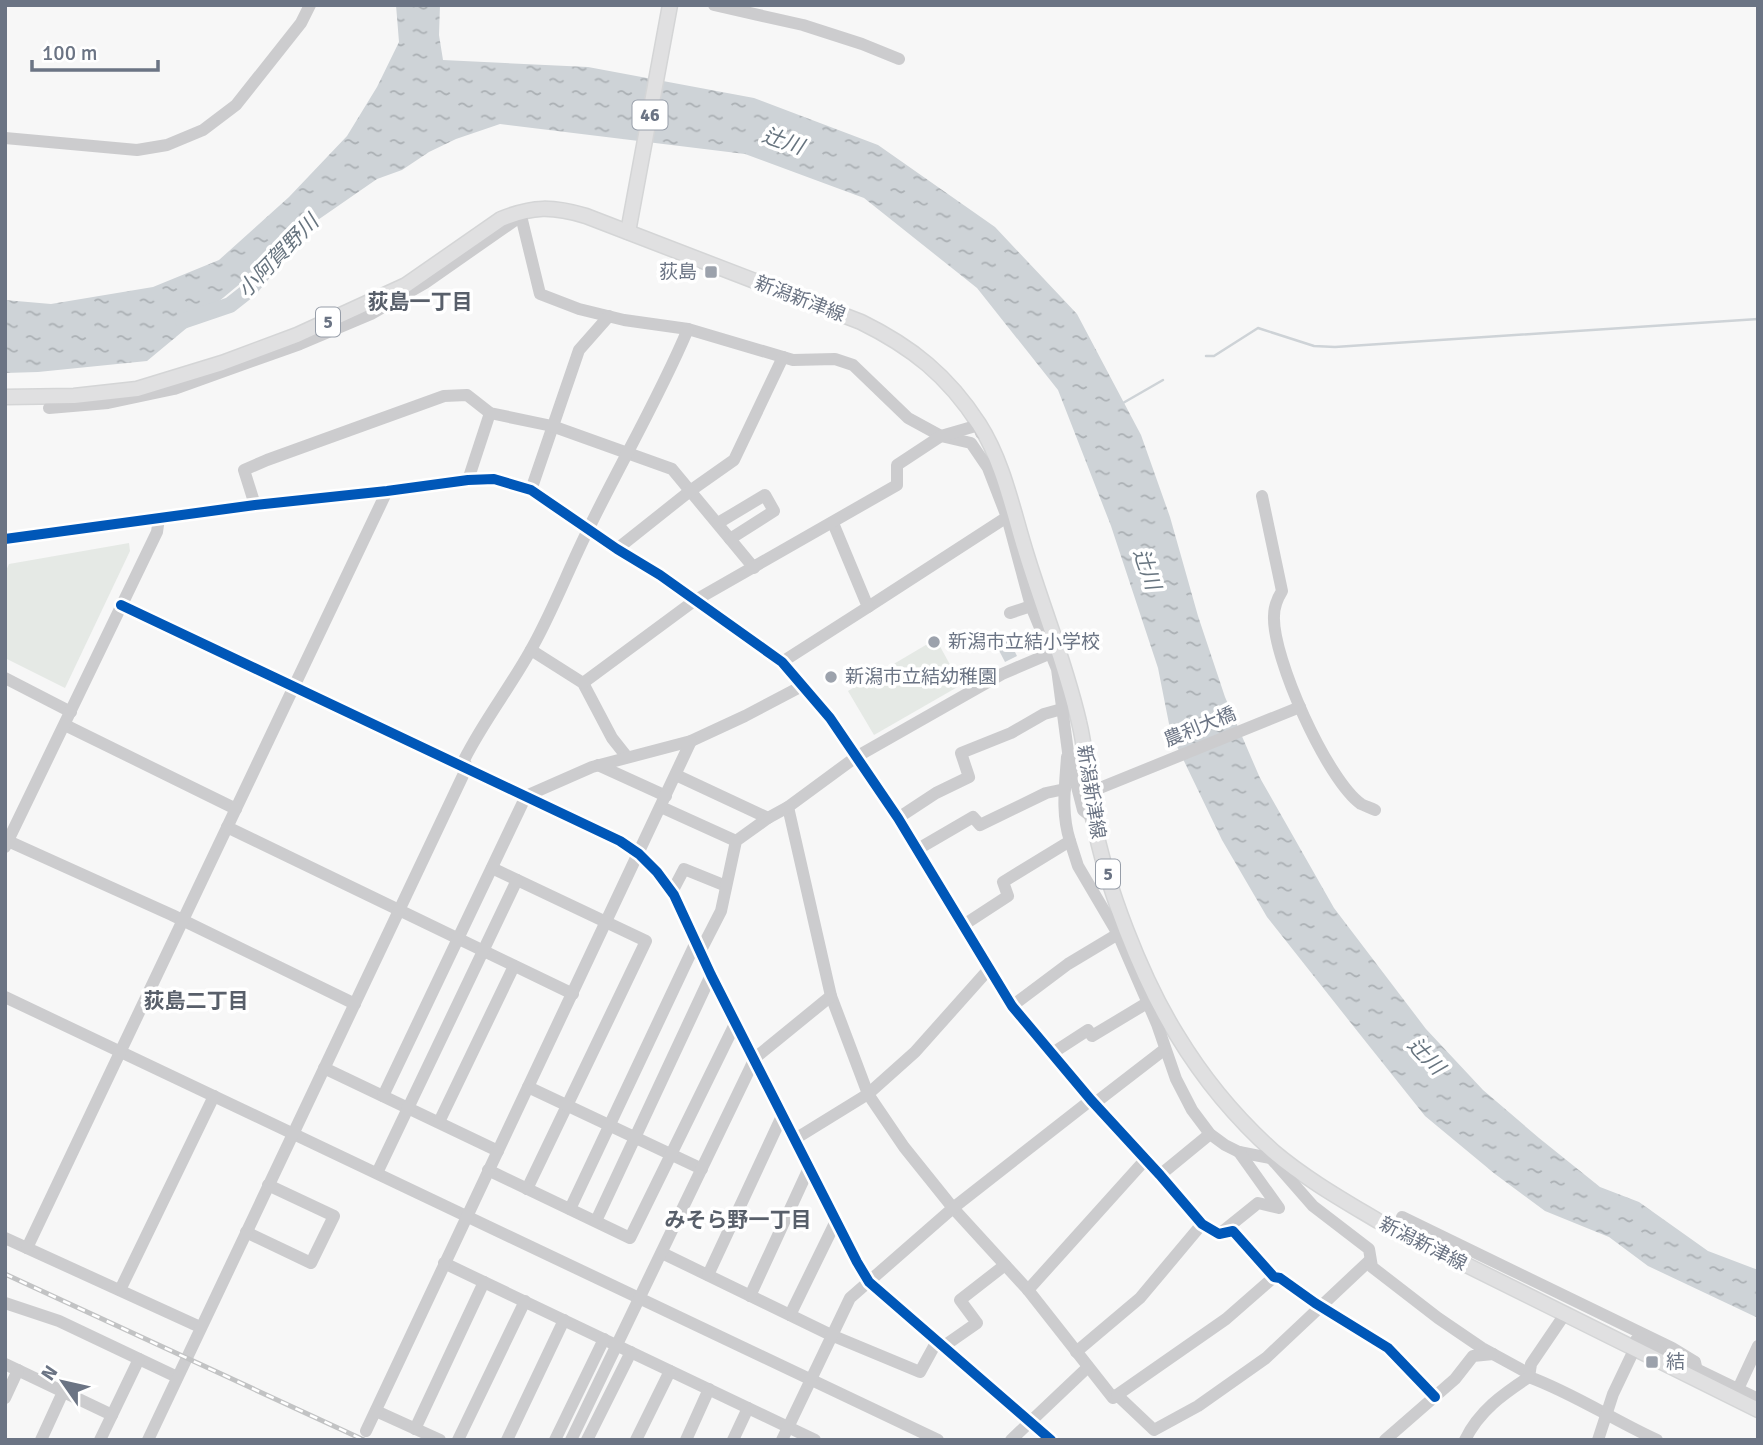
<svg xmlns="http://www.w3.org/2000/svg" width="1763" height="1445" viewBox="0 0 1763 1445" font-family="Signika,'Noto Sans JP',sans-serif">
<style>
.pitch{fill:#e5e9e5}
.water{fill:url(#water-ripples)}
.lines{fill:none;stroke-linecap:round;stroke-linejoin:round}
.stream{stroke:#ced3d7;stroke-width:2.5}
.river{stroke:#ced3d7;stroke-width:16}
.major-casing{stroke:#d4d5d6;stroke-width:17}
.minor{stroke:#ccccce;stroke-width:12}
.major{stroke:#e0e0e1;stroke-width:14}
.rail-casing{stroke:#c2c3c4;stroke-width:5}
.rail{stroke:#fff;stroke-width:2.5;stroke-dasharray:8;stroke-linecap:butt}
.cycleway-casing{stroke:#fff;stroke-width:15}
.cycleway{stroke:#0057b8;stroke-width:10}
.poi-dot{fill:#9ca2ac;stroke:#fff;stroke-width:2.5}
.labels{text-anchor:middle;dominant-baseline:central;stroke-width:7;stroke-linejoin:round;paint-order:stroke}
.shield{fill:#fff;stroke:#979ea9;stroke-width:2}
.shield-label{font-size:18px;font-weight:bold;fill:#6b7484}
.poi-label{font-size:19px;fill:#6b7484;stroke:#fff;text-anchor:start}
.street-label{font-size:19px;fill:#6b7484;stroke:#fff}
.water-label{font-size:21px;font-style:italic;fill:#67747f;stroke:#fff}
.neighbourhood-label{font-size:21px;font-weight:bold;fill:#585f6a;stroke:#fff}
</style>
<defs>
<pattern id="water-ripples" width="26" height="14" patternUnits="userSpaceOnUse" patternTransform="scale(1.75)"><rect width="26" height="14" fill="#ced3d7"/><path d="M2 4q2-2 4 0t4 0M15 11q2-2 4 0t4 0" fill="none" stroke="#abb0b4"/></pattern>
</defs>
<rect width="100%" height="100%" fill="#f7f7f7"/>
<!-- pitch -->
<g class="pitch">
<polygon points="129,543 130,551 65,688 5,658 5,573 9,564"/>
<polygon points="936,639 961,685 874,735 848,691"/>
</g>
<!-- water -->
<g class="water">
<polygon points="396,5 440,5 439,35 443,60 588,67 754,98 878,145 995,227 1077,314 1141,435 1170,517 1198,616 1225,697 1260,778 1334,908 1426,1029 1483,1090 1539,1138 1600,1187 1639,1202 1708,1251 1758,1270 1758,1318 1648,1266 1609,1237 1545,1211 1495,1174 1425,1116 1358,1032 1267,917 1222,840 1171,734 1158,668 1111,526 1058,390 977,288 864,198 745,154 500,124 456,139 429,152 402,170 377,179 312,224 147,361 38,372 5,373 5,300 51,304 153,287 219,260 289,197 347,136 377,87 399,42"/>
<polygon points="1005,632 1017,656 1005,662 993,639"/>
</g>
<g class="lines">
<!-- stream -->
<g class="stream">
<polyline points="1206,356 1214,356 1258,328 1314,346 1335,347 1758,319"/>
<polyline points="1123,403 1163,380"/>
</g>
<!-- river -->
<polyline class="river" points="183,321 230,305 249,290 297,233"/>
<!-- major casing -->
<g class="major-casing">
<g id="major">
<polyline points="628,232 670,5"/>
<path d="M5,397L74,396L137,389L222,363L297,335L406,285L501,219C533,206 552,206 586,216L861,322C912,347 948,376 979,424C1004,463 1013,512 1027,556C1044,611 1066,665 1079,722C1087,753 1087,787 1093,818C1106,886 1141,977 1177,1035C1203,1078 1237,1119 1274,1152C1306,1179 1343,1200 1378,1221L1758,1410"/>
</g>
</g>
<!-- minor -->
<g class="minor">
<polyline points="714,5 803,25 862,44 899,59"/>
<polyline points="5,138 137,150 167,145 203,130 236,105 301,23 310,5"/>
<polyline points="516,213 521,216 540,294 579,309 624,320 688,329 793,360 835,359 853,365 908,418 941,436 971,443 988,468 1007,517 1031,606 1057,669 1068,752 1083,810 1093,818"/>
<polyline points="49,408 108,403 174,389 300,344 371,314 425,283 521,216"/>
<polyline points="468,480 490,413"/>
<polyline points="531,490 579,350 609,316"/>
<path d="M1262,496L1282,591C1277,599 1274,606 1274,616C1272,657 1327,780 1361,804C1365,806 1371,808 1375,810"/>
<polyline points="255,505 244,470 267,460 444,396 467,395 490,413 552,426 672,469 754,568"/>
<polyline points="718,523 765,495 774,511 730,539"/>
<polyline points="5,539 255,505 387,491 468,480 494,479 531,490 617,549 660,575 782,662 830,718 898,818 1012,1006 1091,1100 1160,1175 1202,1224 1219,1234 1233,1231 1274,1277 1280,1278 1315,1303 1388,1348 1435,1397"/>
<polyline points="617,549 690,491 734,460 783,357"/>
<polyline points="121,605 620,841 639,854 657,872 674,895 711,975 857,1262 869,1282 1051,1440"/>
<polyline points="868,607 1007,517"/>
<polyline points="1010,613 1031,606"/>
<polyline points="531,650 583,683 612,738 627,757"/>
<polyline points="782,662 868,607 833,523"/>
<polyline points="5,678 71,712"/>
<polyline points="583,683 694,601 897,485 897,465 941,436 979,425 981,433"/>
<polyline points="65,725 236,809"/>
<polyline points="598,765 666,796"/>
<polyline points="676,775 768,818"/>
<polyline points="1090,792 1300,707"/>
<polyline points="661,807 736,841"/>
<polyline points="788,807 831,996 868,1094 904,1147 953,1208 1028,1290 1113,1398 1117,1395 1154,1430 1198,1406 1266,1358 1369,1261"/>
<polyline points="898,818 936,793 969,777 961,753 1011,733 1044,714 1062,709"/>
<polyline points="227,827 573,994"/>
<polyline points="8,841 172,915 355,1004"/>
<polyline points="1070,841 1078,866 1118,934 1157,1024 1176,1079 1192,1110 1210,1134 1225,1145 1239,1152 1275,1159"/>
<polyline points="5,847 157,532 159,518"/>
<polyline points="918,849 973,817 980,825 1046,793 1065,789"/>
<polyline points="492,868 646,941 527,1189"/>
<polyline points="672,892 684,869 726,886"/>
<path d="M962,926L1008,896L1003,882L1070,841C1061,813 1065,786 1067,757"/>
<polyline points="700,952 721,911 736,841 768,818 788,807 856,757 1002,674 1051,653 1048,646"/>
<polyline points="5,997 938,1440"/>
<polyline points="1012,1006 1068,964 1118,934"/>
<polyline points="1051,1054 1088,1030 1092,1036 1147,1003"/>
<polyline points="324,1068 498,1151"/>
<polyline points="528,1087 702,1169"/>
<polyline points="383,1096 526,796 592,767 691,741 745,716 802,686"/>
<polyline points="1095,1103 1165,1049"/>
<polyline points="439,1122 514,966"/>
<polyline points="795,1139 868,1094 915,1052 989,969"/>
<path d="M1270,1157L1313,1206L1369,1249L1372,1267L1438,1318L1482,1348L1526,1372L1529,1377C1573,1393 1613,1420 1657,1440"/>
<polyline points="488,1170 630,1238 736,1022"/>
<polyline points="377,1173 517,880"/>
<polyline points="1160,1175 1210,1134"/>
<polyline points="570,1209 696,942"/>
<polyline points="1402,1217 1672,1348 1695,1362 1697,1371"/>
<polyline points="596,1221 711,975"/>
<polyline points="246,1232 311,1263 334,1216 268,1185"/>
<polyline points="1222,1232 1258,1203 1279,1208 1239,1152"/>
<polyline points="5,1238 200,1327"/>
<polyline points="27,1248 387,491"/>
<polyline points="662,1253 831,1335 920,1372 937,1341"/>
<polyline points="444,1263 815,1440"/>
<polyline points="708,1275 782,1116"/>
<polyline points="120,1290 214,1096"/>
<polyline points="1028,1290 1146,1159"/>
<polyline points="750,1296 809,1168"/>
<polyline points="5,1303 59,1321 177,1377"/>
<polyline points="790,1315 836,1221"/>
<polyline points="944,1346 977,1323 960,1300 1005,1265"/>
<polyline points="1076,1352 1140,1298 1202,1224"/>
<polyline points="5,1364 112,1415"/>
<polyline points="1529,1377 1531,1364 1565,1314"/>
<polyline points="1738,1389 1758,1346"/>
<polyline points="1117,1395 1226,1319 1274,1277"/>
<polyline points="5,1398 18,1370"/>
<polyline points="376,1411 440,1440"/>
<polyline points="415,1429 484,1282"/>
<polyline points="366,1431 691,741"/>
<polyline points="41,1440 63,1392"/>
<polyline points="100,1440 139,1359"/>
<path d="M148,1440L467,767L464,760C484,720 512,685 533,646C554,608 569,568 588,530C621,462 659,398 688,329"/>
<polyline points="458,1440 525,1301"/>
<polyline points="507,1440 564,1320"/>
<polyline points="555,1440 604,1339"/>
<polyline points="571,1440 755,1058 831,996"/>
<polyline points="587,1440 631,1352"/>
<polyline points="636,1440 670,1371"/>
<polyline points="686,1440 709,1389"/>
<polyline points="733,1440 748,1408"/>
<polyline points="782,1440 850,1298 953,1208 1091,1100"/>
<polyline points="1011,1440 1088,1367"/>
<polyline points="1385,1440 1455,1379 1473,1356 1493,1354"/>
<path d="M1465,1440C1479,1411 1503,1394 1529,1377"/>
<polyline points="1598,1440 1613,1394 1634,1350 1636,1340 1758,1399"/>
</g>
<!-- major -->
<use href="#major" class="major"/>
<!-- rail casing -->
<g class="rail-casing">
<polyline id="rail" points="5,1274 364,1440"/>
</g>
<!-- rail -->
<use href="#rail" class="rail"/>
<!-- cycleway casing -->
<g class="cycleway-casing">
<g id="cycleway">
<polyline points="5,539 255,505 387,491 468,480 494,479 531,490 617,549 660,575 782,662 830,718 898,818 1012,1006 1091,1100 1160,1175 1202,1224 1219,1234 1233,1231 1274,1277 1280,1278 1315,1303 1388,1348 1435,1397"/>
<polyline points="121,605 620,841 639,854 657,872 674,895 711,975 857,1262 869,1282 1051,1440"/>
</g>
</g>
<!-- cycleway -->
<use href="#cycleway" class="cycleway"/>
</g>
<!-- markers -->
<g class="poi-dot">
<rect x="704" y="265" width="14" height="14" rx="3.5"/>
<circle cx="934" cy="642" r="7"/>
<circle cx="831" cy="677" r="7"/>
<rect x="1645" y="1355" width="14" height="14" rx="3.5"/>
</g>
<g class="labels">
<!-- shield labels -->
<g class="shield">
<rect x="632.5" y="100.5" width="35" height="29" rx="5"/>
<rect x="316" y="307.5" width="24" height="29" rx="5"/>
<rect x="1096" y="859.5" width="24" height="29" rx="5"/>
</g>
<g class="shield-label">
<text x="650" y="115">46</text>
<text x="328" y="322">5</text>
<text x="1108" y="874">5</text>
</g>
<!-- poi labels -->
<g class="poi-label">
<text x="697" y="272" text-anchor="end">荻島</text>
<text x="948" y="642">新潟市立結小学校</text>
<text x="845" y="677">新潟市立結幼稚園</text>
<text x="1666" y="1362">結</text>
</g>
<!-- street labels -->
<g class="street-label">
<text transform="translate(800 299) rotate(21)">新潟新津線</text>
<text transform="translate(1200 727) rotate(-22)">農利大橋</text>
<text transform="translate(1091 792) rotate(81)">新潟新津線</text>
<text transform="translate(1423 1244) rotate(27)">新潟新津線</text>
</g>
<!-- water labels -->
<g class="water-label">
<text transform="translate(783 141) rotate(19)">辻川</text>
<text transform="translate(278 256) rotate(-46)">小阿賀野川</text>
<text transform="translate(1147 569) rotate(71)">辻川</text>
<text transform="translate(1426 1056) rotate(46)">辻川</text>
</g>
<!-- neighbourhood labels -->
<g class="neighbourhood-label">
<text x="420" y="302">荻島一丁目</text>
<text x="196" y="1001">荻島二丁目</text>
<text x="738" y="1220">みそら野一丁目</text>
</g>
</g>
<!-- border -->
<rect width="1763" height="1445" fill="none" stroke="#6b7484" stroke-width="14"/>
<!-- north arrow -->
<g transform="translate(63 1382) rotate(304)" stroke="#ffffff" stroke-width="5" paint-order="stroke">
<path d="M0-5L12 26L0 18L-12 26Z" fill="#6b7484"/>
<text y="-10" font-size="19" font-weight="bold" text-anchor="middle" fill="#6b7484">N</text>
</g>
<!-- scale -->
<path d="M32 60v10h126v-10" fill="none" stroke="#6b7484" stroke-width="3.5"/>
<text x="42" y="60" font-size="21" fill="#6b7484" stroke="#ffffff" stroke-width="5" paint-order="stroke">100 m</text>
</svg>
